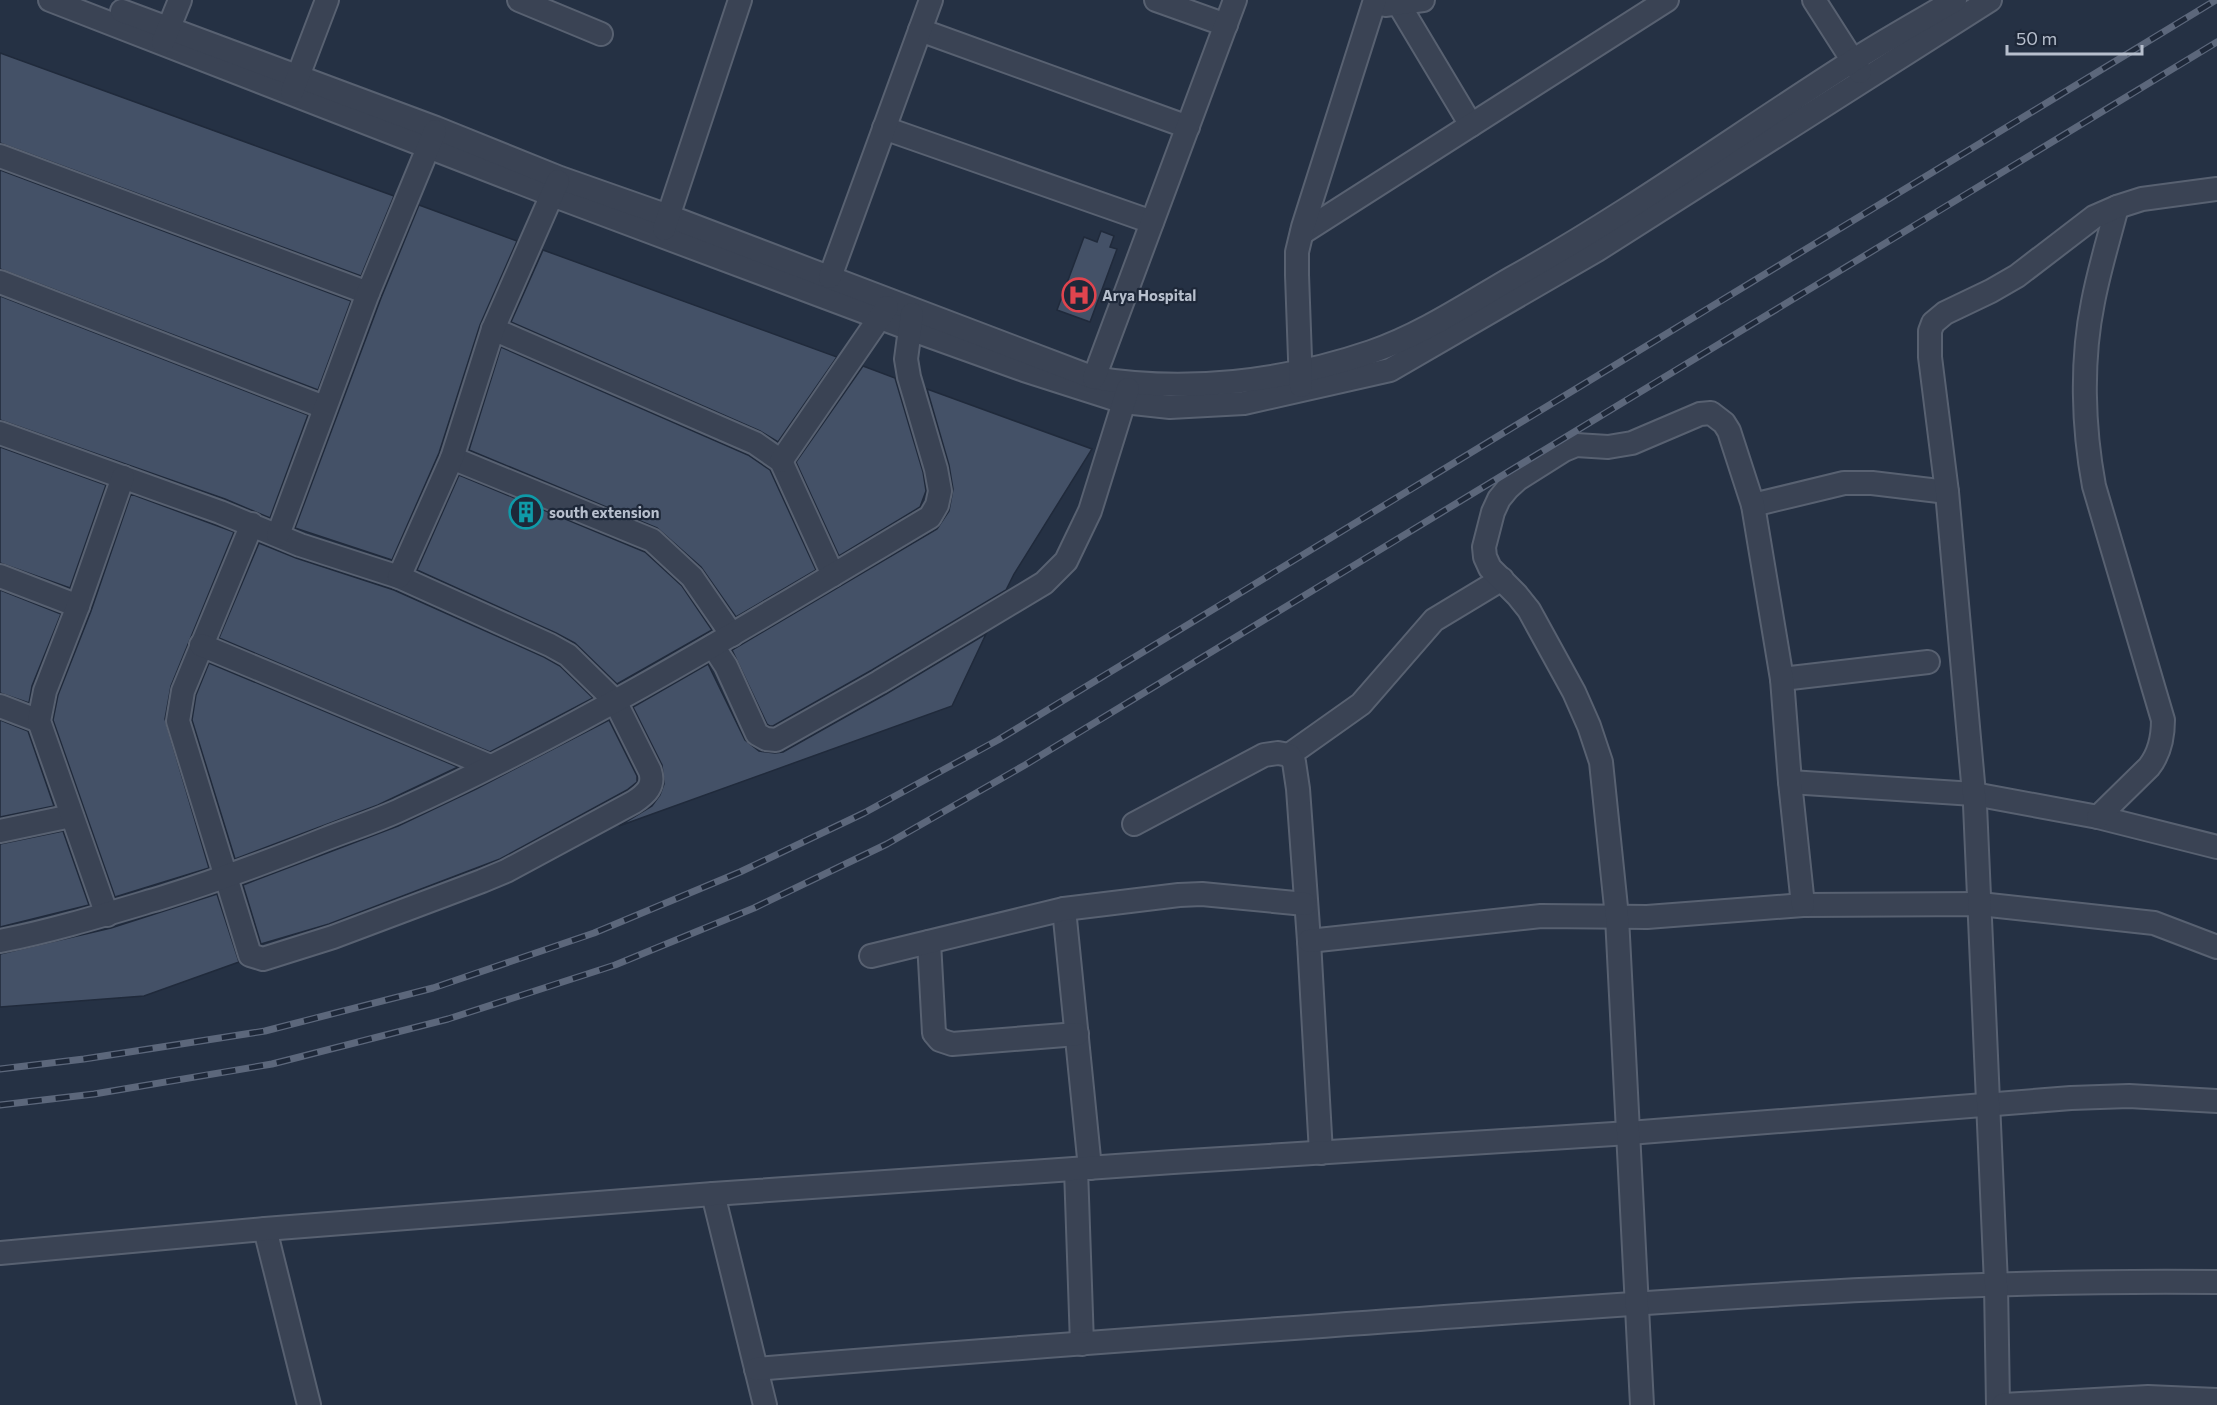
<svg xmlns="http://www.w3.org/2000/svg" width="2217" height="1405" viewBox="0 0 2217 1405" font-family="Commissioner,sans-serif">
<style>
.building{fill:#445167;stroke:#202a3b;stroke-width:1.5}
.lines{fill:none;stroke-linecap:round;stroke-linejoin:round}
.minor-casing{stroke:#586171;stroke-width:26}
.minor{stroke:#3a4354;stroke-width:22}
.rail-casing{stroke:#5c677b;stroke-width:7}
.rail{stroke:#1e2839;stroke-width:4.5;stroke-dasharray:14;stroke-linecap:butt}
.labels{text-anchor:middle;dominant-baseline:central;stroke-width:4.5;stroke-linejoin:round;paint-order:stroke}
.poi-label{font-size:15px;font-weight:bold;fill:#b7bfcd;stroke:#1e2839;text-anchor:start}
</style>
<rect width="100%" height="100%" fill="#253144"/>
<!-- building -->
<g class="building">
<polygon points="0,53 394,196 361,276 0,143"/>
<polygon points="0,170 351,301 318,390 0,269"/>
<polygon points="419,205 517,241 480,325 439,453 392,560 295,528 381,298"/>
<polygon points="1101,231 1114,236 1110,247 1117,249 1090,322 1057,310 1084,237 1097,242"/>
<polygon points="543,250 837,357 778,442 760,431 511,322"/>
<polygon points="0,296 308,415 270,518 225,499 0,420"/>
<polygon points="501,347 748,455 770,470 816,570 736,617 701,567 657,528 469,450"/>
<polygon points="863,366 895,378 923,472 926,491 920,507 839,556 796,462"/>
<polygon points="927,389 1092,449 1014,574 1006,590 872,670 773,726 770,726 767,724 732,650 937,529 949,511 953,489 949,465"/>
<polygon points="0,447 106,485 70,588 0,563"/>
<polygon points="459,475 645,552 682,586 712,630 617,684 575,643 556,633 417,570"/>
<polygon points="131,494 234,532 171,686 165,719 209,868 115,897 53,720 58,695 91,611"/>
<polygon points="259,543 296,558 394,590 544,657 560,666 593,698 490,752 219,638"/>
<polygon points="0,590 61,614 32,686 29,703 0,693"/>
<polygon points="986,634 952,706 619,826 652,806 660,795 664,784 662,765 633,707 708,664 745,740 759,751 775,753 783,752 886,694"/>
<polygon points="209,663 458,767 378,805 235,859 192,720 196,695"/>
<polygon points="0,720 28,731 54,806 0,817"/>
<polygon points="609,720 637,776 637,782 627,790 500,859 329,924 261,944 243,885 398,826 476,789"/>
<polygon points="63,831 89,905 0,927 0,844"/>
<polygon points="217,894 239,962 144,996 0,1007 0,954 111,928"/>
</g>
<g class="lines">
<!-- minor casing -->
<g class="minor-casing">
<g id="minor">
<polyline points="50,0 552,195 910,329 1024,370 1124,402 1170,407 1244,403 1390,370 1597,250 1990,0"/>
<polyline points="519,0 601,34"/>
<polyline points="1156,0 1226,25"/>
<polyline points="1814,0 1860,72"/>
<polyline points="1398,3 1471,125"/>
<polyline points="1385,5 1423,0"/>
<path d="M122,11L436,128L560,178L668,216L1094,378C1186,393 1283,382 1371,352C1421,335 1467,304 1512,278C1629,213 1738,134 1851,62C1885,40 1920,21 1955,0"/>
<polyline points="920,30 1188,127"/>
<polyline points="163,42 180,0"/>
<polyline points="292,92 327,0"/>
<polyline points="884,128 1152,222"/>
<polyline points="0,156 368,293"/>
<polyline points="664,229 740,0"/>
<polyline points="1302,233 1667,0"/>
<polyline points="830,277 931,0"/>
<polyline points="0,282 324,407"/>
<polyline points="493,329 755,443 781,461 833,575"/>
<polyline points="1094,378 1235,0"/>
<polyline points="1301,386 1297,275 1297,252 1303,227 1375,0"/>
<path d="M0,433L220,512L300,545L399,577L550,645L568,655L615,701L650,771C655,786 646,794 634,802L506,871L482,881L333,937L263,959L250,955L178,721L183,691L252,524"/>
<polyline points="452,458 652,540 692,577 732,635"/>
<polyline points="781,461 887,307"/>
<polyline points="1753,505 1844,483 1872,483 1947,492"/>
<polyline points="278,535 368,293 435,131"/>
<polyline points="0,576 78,606"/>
<polyline points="399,577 452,458 493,329 558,181"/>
<polyline points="201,645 490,766"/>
<polyline points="713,646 726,666 757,734 766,739 776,740 879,682 1044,583 1066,561 1090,511 1128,389"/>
<polyline points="1782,679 1928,662"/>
<polyline points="0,706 39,721"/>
<polyline points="1289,755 1361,704 1434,620 1502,579"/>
<polyline points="1790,782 1974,794 2098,817 2217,847"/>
<path d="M2098,817L2149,767C2160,753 2163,737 2163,720L2094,486C2083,427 2081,361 2093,302C2099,270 2109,238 2117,207"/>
<polyline points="1134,824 1264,755 1278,753 1289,755 1294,762 1298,789 1309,941 1321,1153"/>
<polyline points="0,831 71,816"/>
<polyline points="1064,909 1090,1168"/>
<polyline points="107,915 39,721 45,691 78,606 123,477"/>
<path d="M0,941C56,930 110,913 164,897C219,880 272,860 325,839C350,829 377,821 402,809C585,726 757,620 930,517L937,505L940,491L936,469L909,377L906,359L912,314"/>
<polyline points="1309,941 1541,916 1647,917 1803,905 1980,904 2154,923 2217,947"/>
<polyline points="929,942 934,1033 940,1040 952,1044 1077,1034"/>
<polyline points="871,956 1064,909 1179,895 1202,894 1305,904"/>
<polyline points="1076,1169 1082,1344"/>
<polyline points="713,1194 765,1405"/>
<polyline points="265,1229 309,1405"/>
<polyline points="0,1253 265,1229 713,1194 1173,1162 1629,1133 2071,1098 2129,1096 2217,1101"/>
<path d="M756,1369C991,1349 1225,1333 1460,1316C1712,1298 1965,1279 2217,1282"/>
<polyline points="1642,1405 1617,917 1601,762 1589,726 1574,692 1529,610 1517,595 1490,568 1485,557 1484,547 1493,512 1499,499 1508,488 1518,479 1564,450 1576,445 1608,447 1632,443 1700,414 1711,413 1724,423 1729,431 1753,505 1782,679 1790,782 1803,905"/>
<polyline points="1998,1405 1996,1284 1975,805 1947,492 1930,357 1930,331 1933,323 1945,313 1991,291 2017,276 2094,217 2117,207 2142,199 2217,189"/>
<polyline points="2003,1405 2148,1397 2217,1400"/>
</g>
</g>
<!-- minor -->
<use href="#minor" class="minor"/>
<!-- rail casing -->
<g class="rail-casing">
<g id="rail">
<polyline points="0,1069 84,1059 265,1031 433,988 594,933 740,872 864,813 998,740 2216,0"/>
<polyline points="0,1105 94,1094 272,1064 448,1019 615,965 754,908 887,844 1025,765 2217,42"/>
</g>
</g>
<!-- rail -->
<use href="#rail" class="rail"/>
</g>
<!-- icons -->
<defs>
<g id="hospital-ring" transform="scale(1.725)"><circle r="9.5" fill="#1e2839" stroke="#e0444e" stroke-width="1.5"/><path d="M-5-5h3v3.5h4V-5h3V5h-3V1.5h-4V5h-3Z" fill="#e0444e"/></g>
<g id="building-ring" transform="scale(1.725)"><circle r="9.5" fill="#1e2839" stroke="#0f9aa8" stroke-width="1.5"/><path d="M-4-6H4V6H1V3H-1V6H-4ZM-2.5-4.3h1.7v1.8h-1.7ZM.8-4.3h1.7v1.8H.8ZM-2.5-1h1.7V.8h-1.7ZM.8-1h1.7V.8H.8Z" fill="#0f9aa8"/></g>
</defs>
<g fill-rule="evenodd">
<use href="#hospital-ring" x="1079" y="295"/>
<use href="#building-ring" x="526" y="512"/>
</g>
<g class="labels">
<!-- poi labels -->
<g class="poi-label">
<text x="1102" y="295">Arya Hospital</text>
<text x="549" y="512">south extension</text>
</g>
</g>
<!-- scale -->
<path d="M2007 45v9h135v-9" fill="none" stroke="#b7bfcd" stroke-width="3"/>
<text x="2016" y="45" font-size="18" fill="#b7bfcd" stroke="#1e2839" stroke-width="4.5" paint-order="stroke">50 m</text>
</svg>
